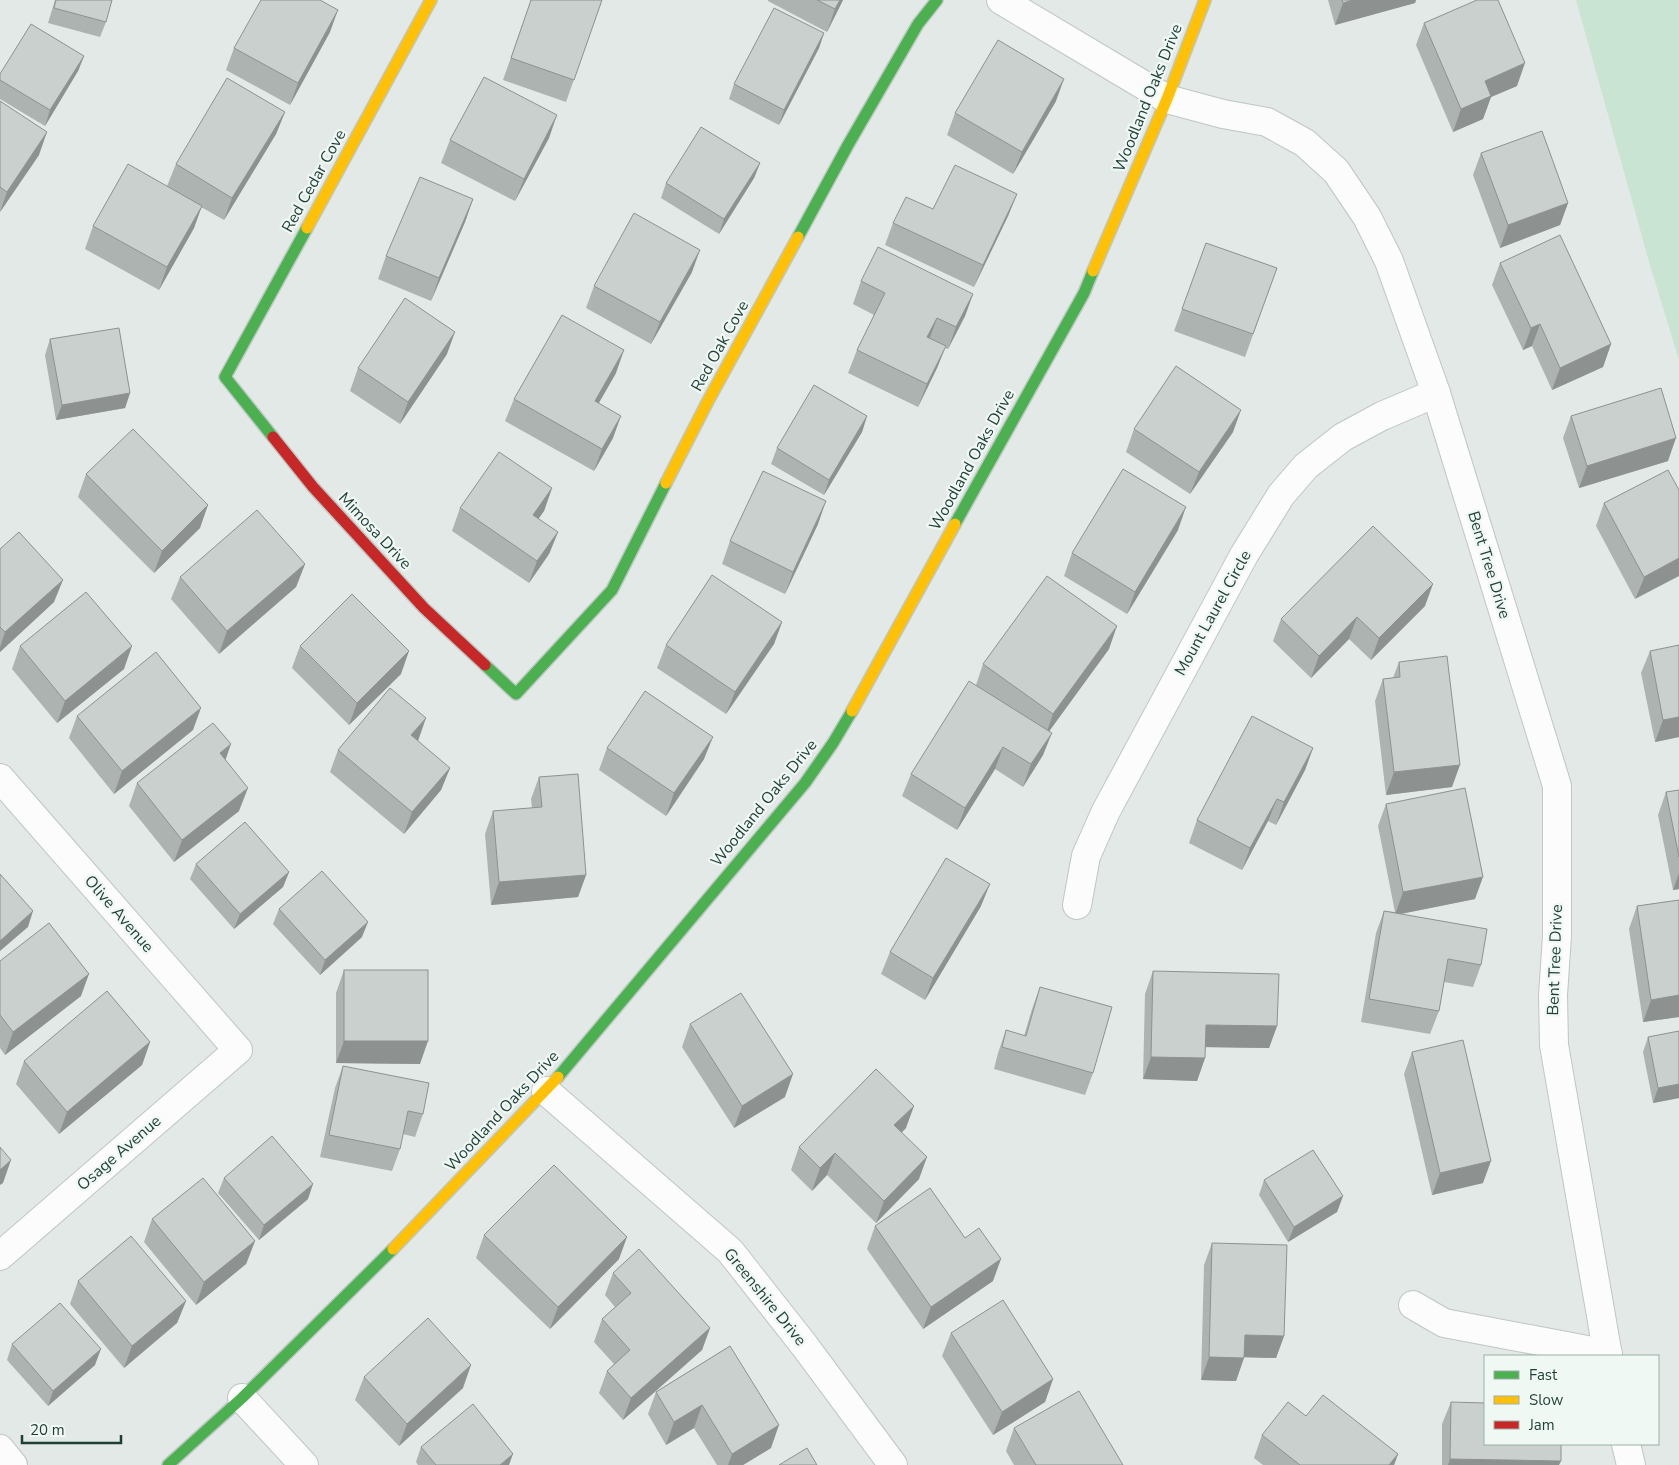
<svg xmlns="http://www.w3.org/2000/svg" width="1679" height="1465" viewBox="0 0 1679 1465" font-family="'Nunito Sans',sans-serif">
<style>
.green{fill:#c9e4d2}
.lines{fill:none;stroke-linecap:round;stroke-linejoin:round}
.street-casing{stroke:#bfc6c3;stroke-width:30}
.fast-casing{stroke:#bdc7c3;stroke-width:14}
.slow-casing{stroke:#bdc7c3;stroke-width:14}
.jam-casing{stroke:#bdc7c3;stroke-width:14}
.street{stroke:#fbfcfb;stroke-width:28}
.fast{stroke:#4caf50;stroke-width:11}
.slow{stroke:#ffc107;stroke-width:11}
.jam{stroke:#c62828;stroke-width:11}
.wall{fill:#adb3b0}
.shaded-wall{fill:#8d9290}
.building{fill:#c9d0cd;stroke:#8d9290}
.labels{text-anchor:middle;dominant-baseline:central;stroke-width:4.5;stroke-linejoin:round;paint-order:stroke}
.street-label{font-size:16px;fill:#1e3e36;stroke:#f0f8f4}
</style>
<rect width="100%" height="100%" fill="#e2e9e6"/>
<!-- green -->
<polygon class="green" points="1576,0 1679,0 1679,360 1650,265"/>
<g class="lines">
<!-- street casing -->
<g class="street-casing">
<g id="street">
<polyline points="1001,0 1167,99 1223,114 1267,122 1305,143 1336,171 1367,217 1389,261 1436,393 1557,786 1557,936 1553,995 1554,1045 1608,1356"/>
<polyline points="0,778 238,1050 0,1256"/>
<polyline points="1077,905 1086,856 1106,811 1244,555 1281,495 1306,466 1343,437 1382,416 1436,393"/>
<polyline points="546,1091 730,1251 804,1345 893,1465"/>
<polyline points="1413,1305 1444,1323 1608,1354"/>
<polyline points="242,1398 304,1465"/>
<polyline points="1626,1444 1631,1465"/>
<polyline points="0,1449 13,1465"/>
</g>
</g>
<!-- fast casing -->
<g class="fast-casing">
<g id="fast">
<polyline points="798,237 848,145 918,24 937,0"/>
<polyline points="273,437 225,377 307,228"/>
<polyline points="955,524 1084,293 1093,271"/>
<polyline points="485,665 516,694 612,590 666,483"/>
<polyline points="558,1077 805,783 833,743 852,711"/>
<polyline points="168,1465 242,1398 393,1249"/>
</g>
</g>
<!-- slow casing -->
<g class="slow-casing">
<g id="slow">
<polyline points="307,228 431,0"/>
<polyline points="1093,271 1167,99 1205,0"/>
<polyline points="666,483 708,401 798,237"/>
<polyline points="852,711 955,524"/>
<polyline points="393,1249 558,1077"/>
</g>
</g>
<!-- jam casing -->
<g class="jam-casing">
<polyline id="jam" points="273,437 313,487 424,608 485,665"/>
</g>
<!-- street -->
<use href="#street" class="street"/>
<!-- fast -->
<use href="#fast" class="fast"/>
<!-- slow -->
<use href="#slow" class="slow"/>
<!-- jam -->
<use href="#jam" class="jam"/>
</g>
<!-- wall -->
<g class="wall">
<polygon points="55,0 112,0 106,22 100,37 48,23"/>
<polygon points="531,0 602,0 566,102 503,80"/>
<polygon points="768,0 843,0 827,32 768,1"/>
<polygon points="1328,0 1416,0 1415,3 1335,25"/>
<polygon points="1424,23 1517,86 1491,97 1483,119 1453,132 1416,45"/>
<polygon points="330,32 290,105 226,70 234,48"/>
<polygon points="824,33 819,48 779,125 729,99 734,84"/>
<polygon points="84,56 78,71 45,126 0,99 0,74"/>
<polygon points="0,101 39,155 0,212"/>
<polygon points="1056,101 1013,174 947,135 955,113"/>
<polygon points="285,112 276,134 224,220 201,207 194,228 159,290 85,249 93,226 167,186 176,164"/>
<polygon points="549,138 515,201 441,163 450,140"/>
<polygon points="1481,153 1568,203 1560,225 1500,248 1473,175"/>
<polygon points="760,163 754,178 719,234 661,198 666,183"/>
<polygon points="1017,194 1008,216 974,287 885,245 893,223 933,209"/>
<polygon points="473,199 465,222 431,301 378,279 386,256"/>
<polygon points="1206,243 1277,268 1245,357 1174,331"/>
<polygon points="1500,263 1611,344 1603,367 1552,390 1532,346 1523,350 1492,285"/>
<polygon points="692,272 651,344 586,308 594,286"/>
<polygon points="861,281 973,294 965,316 948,349 945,348 937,368 918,407 848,373 857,350 874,315 853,304"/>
<polygon points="50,339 130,393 125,408 56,420 45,355"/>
<polygon points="447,354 400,424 350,391 358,368"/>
<polygon points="616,373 599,403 613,438 594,471 505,421 514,399"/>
<polygon points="867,416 862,432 824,495 771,464 777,448"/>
<polygon points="1571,416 1668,461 1579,488 1563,438"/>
<polygon points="1134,429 1233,432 1190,494 1126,452"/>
<polygon points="86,474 200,528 154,573 78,497"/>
<polygon points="552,488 544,511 538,519 558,532 549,554 529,583 452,531 460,508"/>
<polygon points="1679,490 1635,599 1596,526 1604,503"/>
<polygon points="818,524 785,594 722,564 730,541"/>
<polygon points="1178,530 1127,614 1064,576 1072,553"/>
<polygon points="0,549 54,602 0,652"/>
<polygon points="305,564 296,587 219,654 171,599 180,577"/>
<polygon points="1425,606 1371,660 1349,639 1311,678 1273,641 1281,619"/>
<polygon points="782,622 774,644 726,714 657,668 666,645"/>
<polygon points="1679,645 1679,737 1655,742 1641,673 1650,651"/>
<polygon points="20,646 124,669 57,723 12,669"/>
<polygon points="300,646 401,674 349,725 292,668"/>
<polygon points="1109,649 1049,731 1043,755 1023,787 995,769 957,830 902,796 911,774 976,685 983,664"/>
<polygon points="1399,662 1452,787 1386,795 1375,701 1383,679 1393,678"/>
<polygon points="77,716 193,730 114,794 69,738"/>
<polygon points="607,748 704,759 666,816 599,770"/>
<polygon points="1313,748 1305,770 1276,825 1268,821 1242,870 1189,843 1197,820"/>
<polygon points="338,750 450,768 441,790 404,834 330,772"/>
<polygon points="225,760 239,811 174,862 129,806 137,783"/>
<polygon points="539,777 586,875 578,897 491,905 485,834 493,811 532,808 531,799"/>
<polygon points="1679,790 1679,889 1673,890 1658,815 1666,792"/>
<polygon points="1386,804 1475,899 1401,914 1481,965 1473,987 1444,982 1439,1011 1430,1034 1361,1022 1376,933 1384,911 1395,912 1378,826"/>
<polygon points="196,864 289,872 283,887 234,929 190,879"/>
<polygon points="1679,900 1679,1017 1643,1022 1629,929 1637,906"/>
<polygon points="981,906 925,1000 881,974 890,952"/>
<polygon points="279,909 362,937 320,975 273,924"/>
<polygon points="0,961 81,996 5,1055 0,1048"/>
<polygon points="344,970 420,1064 336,1063 336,993"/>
<polygon points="1153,971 1277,1026 1269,1048 1205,1047 1205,1058 1197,1081 1143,1079 1145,994"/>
<polygon points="1040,987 1093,1073 1085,1095 994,1069 998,1053 1006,1030 1024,1036 1032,1009"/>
<polygon points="690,1024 785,1097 734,1128 682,1047"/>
<polygon points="1648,1037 1679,1098 1653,1103 1643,1052"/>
<polygon points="150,1042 142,1065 59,1134 16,1084 24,1061"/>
<polygon points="1412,1052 1483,1183 1432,1195 1404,1074"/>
<polygon points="343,1066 423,1114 415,1137 403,1134 400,1149 392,1171 320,1157 335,1088"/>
<polygon points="906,1128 902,1132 919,1179 876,1223 827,1175 812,1191 791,1170 799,1147"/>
<polygon points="224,1178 308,1199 259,1240 218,1193"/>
<polygon points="1264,1180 1343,1196 1337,1212 1288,1242 1259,1195"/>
<polygon points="152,1219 255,1241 246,1264 196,1305 144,1242"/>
<polygon points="875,1226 965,1238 993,1281 923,1329 867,1249"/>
<polygon points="484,1235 619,1259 550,1329 476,1258"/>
<polygon points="1212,1243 1284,1336 1276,1358 1244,1357 1236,1381 1201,1380 1204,1265"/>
<polygon points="613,1273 710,1328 702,1350 623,1420 599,1393 607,1371 614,1364 594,1342 602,1319 615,1307 605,1295"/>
<polygon points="78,1281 186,1301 177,1323 124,1368 70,1304"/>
<polygon points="951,1333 1053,1379 1045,1402 993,1435 942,1356"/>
<polygon points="12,1344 95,1365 48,1406 7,1360"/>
<polygon points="730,1346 771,1448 743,1465 717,1465 694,1428 666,1445 648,1414 656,1392"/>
<polygon points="364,1377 463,1388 399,1446 355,1400"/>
<polygon points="1451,1402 1559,1465 1442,1465 1442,1424"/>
<polygon points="1306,1416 1398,1454 1394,1465 1263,1465 1254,1458 1262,1435"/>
<polygon points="1014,1428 1123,1465 1014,1465 1006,1451"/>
<polygon points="421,1447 509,1465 418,1465 416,1462"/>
</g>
<!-- shaded-wall -->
<g class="shaded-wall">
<polygon points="840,0 843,0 827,32 835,9"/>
<polygon points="1353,0 1416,0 1415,3 1335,25 1343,3"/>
<polygon points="338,10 330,32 290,105 298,83"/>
<polygon points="824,33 819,48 779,125 784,110"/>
<polygon points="84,56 78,71 45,126 50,110"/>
<polygon points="1525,63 1517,86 1491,97 1483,119 1453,132 1461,109 1485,81"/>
<polygon points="1064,79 1056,101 1013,174 1022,152"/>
<polygon points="285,112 276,134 224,220 232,198"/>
<polygon points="557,115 549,138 515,201 524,179"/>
<polygon points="47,132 39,155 0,212 7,192"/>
<polygon points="760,163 754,178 719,234 724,219"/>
<polygon points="1017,194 1008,216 974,287 983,265"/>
<polygon points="473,199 465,222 431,301 439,278"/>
<polygon points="1568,203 1560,225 1500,248 1508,225"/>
<polygon points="202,206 194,228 159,290 167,267"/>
<polygon points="700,250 692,272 651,344 660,322"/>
<polygon points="973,294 965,316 948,349 956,327"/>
<polygon points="937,318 929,340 927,337"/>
<polygon points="1540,324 1532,346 1523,350 1531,328"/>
<polygon points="455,332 447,354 400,424 408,402"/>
<polygon points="1611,344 1603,367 1552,390 1560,368"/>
<polygon points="946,346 937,368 918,407 927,384"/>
<polygon points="624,350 616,373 587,423 595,401"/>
<polygon points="130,393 125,408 56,420 62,405"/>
<polygon points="1241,410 1233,432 1190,494 1199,472"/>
<polygon points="621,416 613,438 594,471 602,449"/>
<polygon points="867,416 862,432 824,495 829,480"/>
<polygon points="1676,438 1668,461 1579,488 1587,466"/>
<polygon points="552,488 544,511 525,538 533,515"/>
<polygon points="826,501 818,524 785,594 793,572"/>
<polygon points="208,505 200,528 154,573 162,551"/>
<polygon points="1186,507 1178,530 1127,614 1135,592"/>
<polygon points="558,532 549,554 529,583 537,561"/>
<polygon points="1679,558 1679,576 1635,599 1644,577"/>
<polygon points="305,564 296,587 219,654 227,631"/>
<polygon points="63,580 54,602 0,652 0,647 5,632"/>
<polygon points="1433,584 1425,606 1371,660 1379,638"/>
<polygon points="1357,617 1349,639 1311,678 1319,656"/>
<polygon points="782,622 774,644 726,714 735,692"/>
<polygon points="1117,626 1109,649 1045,737 1053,714"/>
<polygon points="132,646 124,669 57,723 65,701"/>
<polygon points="409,651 401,674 349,725 357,703"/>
<polygon points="201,708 193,730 114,794 122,771"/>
<polygon points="1679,717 1679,737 1655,742 1663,720"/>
<polygon points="426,718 418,741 411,735"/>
<polygon points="1052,733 1043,755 1023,787 1031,764"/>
<polygon points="713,737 704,759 666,816 674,793"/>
<polygon points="231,744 223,767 220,753"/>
<polygon points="1003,747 995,769 957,830 965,808"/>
<polygon points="1313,748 1305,770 1276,825 1284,802"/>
<polygon points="1460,765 1452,787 1386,795 1394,772"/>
<polygon points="450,768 441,790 404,834 412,812"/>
<polygon points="248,788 239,811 174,862 182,840"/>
<polygon points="1277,799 1268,821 1242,870 1250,848"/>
<polygon points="289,872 283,887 234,929 240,914"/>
<polygon points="1679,873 1679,889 1673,890"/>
<polygon points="586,875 578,897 491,905 499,882"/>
<polygon points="1483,877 1475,899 1395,915 1403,892"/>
<polygon points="990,884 981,906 925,1000 933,978"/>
<polygon points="33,911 28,927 0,951 0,941"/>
<polygon points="368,922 362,937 320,975 325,960"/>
<polygon points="89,974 81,996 5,1055 13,1032"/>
<polygon points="1679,995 1679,1017 1643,1022 1651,1000"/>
<polygon points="1206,1025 1277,1026 1269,1048 1198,1047"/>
<polygon points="344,1041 428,1041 420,1064 336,1063"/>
<polygon points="150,1042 142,1065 59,1134 67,1112"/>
<polygon points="1151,1057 1205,1058 1197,1081 1143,1079"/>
<polygon points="793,1074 785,1097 734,1128 742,1106"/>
<polygon points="1679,1084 1679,1098 1653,1103 1658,1088"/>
<polygon points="914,1106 906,1128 886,1148 894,1125"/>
<polygon points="835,1153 827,1175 812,1191 820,1168"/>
<polygon points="927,1157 919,1179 876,1223 884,1201"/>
<polygon points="11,1160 3,1183 0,1185 0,1170"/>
<polygon points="1491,1161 1483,1183 1432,1195 1440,1173"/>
<polygon points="313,1184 308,1199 259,1240 264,1225"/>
<polygon points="1343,1196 1337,1212 1288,1242 1294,1227"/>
<polygon points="627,1237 619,1259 550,1329 558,1307"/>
<polygon points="255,1241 246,1264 196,1305 204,1282"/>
<polygon points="1001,1259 993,1281 923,1329 931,1307"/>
<polygon points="186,1301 177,1323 124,1368 132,1346"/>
<polygon points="710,1328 702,1350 623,1420 631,1398"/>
<polygon points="1245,1335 1284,1336 1276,1358 1237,1357"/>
<polygon points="101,1349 95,1365 48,1406 53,1391"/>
<polygon points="1209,1357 1244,1358 1236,1381 1201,1380"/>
<polygon points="471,1365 463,1388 399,1446 407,1424"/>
<polygon points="1053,1379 1045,1402 993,1435 1002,1412"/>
<polygon points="702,1405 694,1428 666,1445 674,1422"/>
<polygon points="779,1425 771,1448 743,1465 728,1465 732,1454"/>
<polygon points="513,1454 509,1465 500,1465"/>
<polygon points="1398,1454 1394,1465 1389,1465"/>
<polygon points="1450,1459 1561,1461 1559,1465 1448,1465"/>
</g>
<!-- building -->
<g class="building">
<polygon points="56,0 112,0 106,22 54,8"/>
<polygon points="261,0 320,0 338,10 298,83 234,48"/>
<polygon points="531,0 602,0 574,80 511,58"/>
<polygon points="817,0 840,0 835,9"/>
<polygon points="1342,0 1353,0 1343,3"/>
<polygon points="1477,0 1498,0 1525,63 1485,81 1491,96 1461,109 1424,23"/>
<polygon points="774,8 824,33 784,110 734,84"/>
<polygon points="31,24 84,56 50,110 0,80 0,74"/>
<polygon points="998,40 1064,79 1022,152 955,113"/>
<polygon points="484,77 557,115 524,179 450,140"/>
<polygon points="227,78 285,112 232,198 176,164"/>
<polygon points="0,101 47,132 7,192 0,187"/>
<polygon points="701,127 760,163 724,219 666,183"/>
<polygon points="1542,131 1568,203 1508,225 1481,153"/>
<polygon points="128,164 202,206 167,267 93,226"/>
<polygon points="955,165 1017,194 983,265 893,223 906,197 933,209"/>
<polygon points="420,177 473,199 439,278 386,256"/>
<polygon points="634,213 700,250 660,322 594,286"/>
<polygon points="1560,235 1611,344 1560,368 1540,324 1531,328 1500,263"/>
<polygon points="1206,243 1277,268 1253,334 1182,309"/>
<polygon points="878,247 973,294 956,327 937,318 927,337 946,346 927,384 857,350 885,293 861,281"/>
<polygon points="405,298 455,332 408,402 358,368"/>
<polygon points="562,315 624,350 595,401 621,416 602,449 514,399"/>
<polygon points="119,328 130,393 62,405 50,339"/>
<polygon points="1176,366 1241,410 1199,472 1134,429"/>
<polygon points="814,385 867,416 829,480 777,448"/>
<polygon points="1661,388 1676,438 1587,466 1571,416"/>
<polygon points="133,429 208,505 162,551 86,474"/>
<polygon points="499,452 552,488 533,515 558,532 537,561 460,508"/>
<polygon points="1123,469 1186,507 1135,592 1072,553"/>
<polygon points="1668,470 1679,490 1679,558 1644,577 1604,503"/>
<polygon points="763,471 826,501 793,572 730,541"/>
<polygon points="257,510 305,564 227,631 180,577"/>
<polygon points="1373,526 1433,584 1379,638 1357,617 1319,656 1281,619"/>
<polygon points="19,532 63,580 5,632 0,627 0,549"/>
<polygon points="712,575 782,622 735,692 666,645"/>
<polygon points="1047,576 1117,626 1053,714 983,664"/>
<polygon points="86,592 132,646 65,701 20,646"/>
<polygon points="352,594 409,651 357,703 300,646"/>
<polygon points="1679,645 1679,717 1663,720 1650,651"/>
<polygon points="156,652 201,708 122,771 77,716"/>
<polygon points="1447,656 1460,765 1394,772 1383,679 1400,677 1399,662"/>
<polygon points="969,681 1052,733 1031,764 1003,747 965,808 911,774"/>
<polygon points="390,688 426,718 411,735 450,768 412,812 338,750"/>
<polygon points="645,691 713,737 674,793 607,748"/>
<polygon points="1252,716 1313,748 1284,802 1277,799 1250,848 1197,820"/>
<polygon points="213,723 231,744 220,753 248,788 182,840 137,783"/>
<polygon points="578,774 586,875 499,882 493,811 542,807 539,777"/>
<polygon points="1465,788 1483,877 1403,892 1386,804"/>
<polygon points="1679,790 1679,857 1666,792"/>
<polygon points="245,822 289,872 240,914 196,864"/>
<polygon points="946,858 990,884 933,978 890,952"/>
<polygon points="322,871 368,922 325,960 279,909"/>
<polygon points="0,874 33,911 0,941"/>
<polygon points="1679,900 1679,995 1651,1000 1637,906"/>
<polygon points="1384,911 1487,929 1481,965 1448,959 1439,1011 1369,999"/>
<polygon points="49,923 89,974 13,1032 0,1015 0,961"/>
<rect x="344" y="970" width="84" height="71"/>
<polygon points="1153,971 1279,974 1277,1026 1206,1025 1205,1058 1151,1057"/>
<polygon points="1040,987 1112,1007 1093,1073 1002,1047 1006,1030 1026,1036"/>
<polygon points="107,991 150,1042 67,1112 24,1061"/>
<polygon points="741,993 793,1074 742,1106 690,1024"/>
<polygon points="1679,1031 1679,1084 1658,1088 1648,1037"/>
<polygon points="1463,1040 1491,1161 1440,1173 1412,1052"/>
<polygon points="343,1066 429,1083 423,1114 408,1111 400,1149 329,1135"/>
<polygon points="876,1069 914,1106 894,1125 927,1157 884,1201 835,1153 820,1168 799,1147"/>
<polygon points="272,1136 313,1184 264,1225 224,1178"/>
<polygon points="0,1147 11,1160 0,1170"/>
<polygon points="1313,1150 1343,1196 1294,1227 1264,1180"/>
<polygon points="554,1165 627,1237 558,1307 484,1235"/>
<polygon points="203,1178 255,1241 204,1282 152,1219"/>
<polygon points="930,1188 965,1238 979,1228 1001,1259 931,1307 875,1226"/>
<polygon points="131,1236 186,1301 132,1346 78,1281"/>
<polygon points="1212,1243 1287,1245 1284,1336 1245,1335 1244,1358 1209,1357"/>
<polygon points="639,1249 710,1328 631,1398 607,1371 630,1350 602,1319 631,1293 613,1273"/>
<polygon points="1003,1300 1053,1379 1002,1412 951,1333"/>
<polygon points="60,1303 101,1349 53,1391 12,1344"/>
<polygon points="428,1318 471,1365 407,1424 364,1377"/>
<polygon points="730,1346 779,1425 732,1454 702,1405 674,1422 656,1392"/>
<polygon points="1079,1391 1123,1465 1036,1465 1014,1428"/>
<polygon points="1323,1395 1398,1454 1389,1465 1300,1465 1262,1435 1288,1402 1306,1416"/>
<polygon points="1451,1402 1485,1403 1485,1444 1561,1444 1561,1461 1450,1459"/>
<polygon points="473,1404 513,1454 500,1465 436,1465 421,1447"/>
<polygon points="807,1448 817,1465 779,1465"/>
</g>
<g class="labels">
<!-- street labels -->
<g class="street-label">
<text transform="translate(1148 98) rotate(-68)">Woodland Oaks Drive</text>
<text transform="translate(314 181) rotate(-61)">Red Cedar Cove</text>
<text transform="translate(720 346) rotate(-61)">Red Oak Cove</text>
<text transform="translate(972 460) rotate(-61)">Woodland Oaks Drive</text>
<text transform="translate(375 531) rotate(47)">Mimosa Drive</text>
<text transform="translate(1489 565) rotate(73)">Bent Tree Drive</text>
<text transform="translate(1213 613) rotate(-61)">Mount Laurel Circle</text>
<text transform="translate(764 803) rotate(-51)">Woodland Oaks Drive</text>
<text transform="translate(119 914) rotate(49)">Olive Avenue</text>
<text transform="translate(1555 960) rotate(-88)">Bent Tree Drive</text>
<text transform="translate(502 1111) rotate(-47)">Woodland Oaks Drive</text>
<text transform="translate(119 1153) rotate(-41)">Osage Avenue</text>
<text transform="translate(765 1297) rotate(51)">Greenshire Drive</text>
</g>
</g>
<!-- legend -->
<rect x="1484" y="1355" width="175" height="90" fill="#f0f8f4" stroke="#9caea8"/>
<rect x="1494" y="1371" width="25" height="8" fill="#4caf50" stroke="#9caea8"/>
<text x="1529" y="1380" font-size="15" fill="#1e3e36">Fast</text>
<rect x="1494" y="1396" width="25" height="8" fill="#ffc107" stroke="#9caea8"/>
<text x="1529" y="1405" font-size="15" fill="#1e3e36">Slow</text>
<rect x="1494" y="1421" width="25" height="8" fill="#c62828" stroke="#9caea8"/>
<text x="1529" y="1430" font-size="15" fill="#1e3e36">Jam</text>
<!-- scale -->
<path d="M22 1435v8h99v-8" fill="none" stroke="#1e3e36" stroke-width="2.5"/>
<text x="30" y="1435" font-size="15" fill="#1e3e36" stroke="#f0f8f4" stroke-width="4" paint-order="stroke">20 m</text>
</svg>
